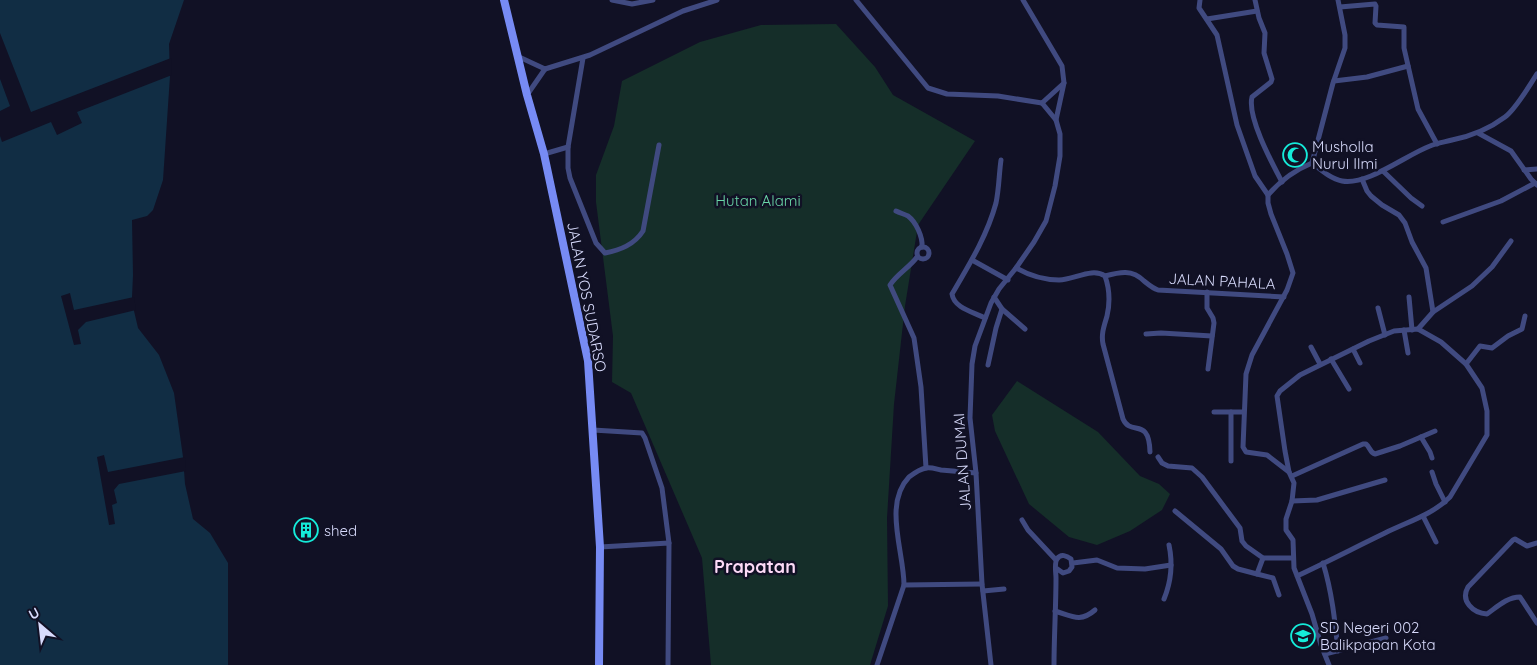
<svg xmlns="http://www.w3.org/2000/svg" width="1537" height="665" viewBox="0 0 1537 665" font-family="Quicksand,sans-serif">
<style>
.green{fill:#152e29}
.water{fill:#112d44}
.pier{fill:#111125}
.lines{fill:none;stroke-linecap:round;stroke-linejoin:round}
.minor{stroke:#404a80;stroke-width:5}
.secondary{stroke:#778bf4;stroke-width:8}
.labels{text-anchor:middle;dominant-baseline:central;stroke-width:5;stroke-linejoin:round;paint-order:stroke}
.poi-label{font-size:15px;fill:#d8dbfc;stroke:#111125;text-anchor:start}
.park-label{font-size:15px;fill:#6ad6a7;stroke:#111125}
.street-label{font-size:15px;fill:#d8dbfc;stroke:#111125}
.quarter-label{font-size:18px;font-weight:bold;fill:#fcdaf6;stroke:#111125}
</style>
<rect width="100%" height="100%" fill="#111125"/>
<!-- green -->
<g class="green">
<polygon points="836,24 875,67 893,95 975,141 918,225 905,306 894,404 887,518 888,606 870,665 711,665 702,558 631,393 612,382 613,336 596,202 596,175 614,126 622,81 700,42 761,25"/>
<polygon points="1017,381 1098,432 1140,476 1159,484 1170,494 1162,510 1130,531 1097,545 1069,537 1029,504 995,431 992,415"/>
</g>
<!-- water -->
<polygon class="water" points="0,0 184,0 169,44 170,76 163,180 153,210 147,216 132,220 133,275 132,297 134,311 138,328 159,355 174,393 183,457 185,484 193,519 210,533 228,563 228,665 0,665"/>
<!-- pier -->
<g class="pier">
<polygon points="0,33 31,112 171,58 172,75 77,112 82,123 57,135 51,122 2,142 0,136 0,111 10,106 0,79"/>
<polygon points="70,293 74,310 134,297 136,310 86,322 78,330 81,344 74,345 61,296"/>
<polygon points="104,455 108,472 185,457 186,471 119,484 114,490 117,503 112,505 115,524 109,525 97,457"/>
</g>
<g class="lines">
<!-- minor -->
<g class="minor">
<polyline points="612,0 632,4 653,0"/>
<polyline points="856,0 928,88 947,94 998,96 1042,103"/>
<polyline points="1023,0 1062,66 1064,83 1056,120"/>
<polyline points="1200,0 1199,8 1217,35 1237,125 1255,176 1268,195"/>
<path d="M1255,0L1259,18L1265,33L1264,53L1272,79L1271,82L1252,97C1247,117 1272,163 1282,182"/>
<polyline points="1340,7 1375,4 1376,6 1375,23 1377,25 1404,27 1404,48 1418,109 1437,144"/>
<polyline points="1207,19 1257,11"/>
<polyline points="517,56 545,69"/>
<path d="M583,58L568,147V168L570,178L596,243L605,253C620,250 634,245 643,231L659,145"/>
<polyline points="545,69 590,55 683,11 717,0"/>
<polyline points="1334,81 1367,77 1408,66"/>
<polyline points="527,95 545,69"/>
<polyline points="1042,103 1064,83"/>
<polyline points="1478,133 1511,151 1531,179 1537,185"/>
<polyline points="544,154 568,147"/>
<polyline points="1312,163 1333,83 1345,48 1345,35 1338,0"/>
<polyline points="1524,170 1537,169"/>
<polyline points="1383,171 1411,198 1422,206"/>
<polyline points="1362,179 1367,191 1371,196 1382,205 1399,215 1405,223 1412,242 1426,268 1433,312"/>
<path d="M896,211C900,213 904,214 908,216C916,222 923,237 922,247"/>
<polyline points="1443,222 1501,201 1535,183"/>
<circle cx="923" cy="253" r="6"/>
<path d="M917,257C910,267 897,274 890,285L914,338L921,387L926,468"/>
<polyline points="972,260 1008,280"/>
<path d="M1016,268C1030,276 1043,280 1059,280C1074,280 1092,267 1105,276C1110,290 1110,303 1107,316C1104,326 1101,334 1103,344L1123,419C1131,437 1149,416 1150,452"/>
<path d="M1105,276C1120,272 1132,269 1144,281C1149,285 1152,288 1158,290L1284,297"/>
<polyline points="1207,292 1207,308 1213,318 1214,323 1208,369"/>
<polyline points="1409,297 1412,330"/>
<polyline points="1378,308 1385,335"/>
<polyline points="1002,309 1025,329"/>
<path d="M985,318C973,312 954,308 952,294C969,265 987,236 996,203C999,189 999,174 1001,160"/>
<polyline points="1418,329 1433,312 1472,286 1492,267 1511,241"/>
<polyline points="1404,330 1408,353"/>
<polyline points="1146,334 1161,333 1212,336"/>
<polyline points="1311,347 1320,364"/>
<polyline points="1353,349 1360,363"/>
<polyline points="1331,359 1349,389"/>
<polyline points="1466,364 1480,346 1492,348 1508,336 1522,329 1525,316"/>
<polyline points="988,365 996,328 1002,309 994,297"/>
<polyline points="1214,412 1243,412"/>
<polyline points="593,430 642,433 645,438 662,488 669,543"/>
<polyline points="1421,437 1430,452 1432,458"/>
<polyline points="1158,457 1162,463 1168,466 1192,468 1202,477 1240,528 1242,541 1246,546 1263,558 1293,558"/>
<polyline points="1231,461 1231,412"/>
<path d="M1289,472L1267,455L1246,452L1243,447L1246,374L1252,355L1287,290L1293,273L1287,254L1271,214L1268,203V195C1280,181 1295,170 1312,163C1321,170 1331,179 1342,181C1367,186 1406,155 1430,146C1437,143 1445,142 1452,140C1472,136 1489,129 1505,117C1516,109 1529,86 1537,74"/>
<polyline points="1432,472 1436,484 1445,502"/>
<path d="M1292,476L1363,444H1366C1370,447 1370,453 1375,454L1400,446L1435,431"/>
<polyline points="1292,501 1317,500 1385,480"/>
<polyline points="1175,511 1221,549 1233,566 1238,569 1257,574 1263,558"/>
<polyline points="1423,516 1436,542"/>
<polyline points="1022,520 1028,530 1056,560"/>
<path d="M1537,543L1527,546L1515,539L1513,540L1468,587C1460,601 1473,613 1487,614C1497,607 1507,597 1520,597L1537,623"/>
<polyline points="600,547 669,543 668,665"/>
<polyline points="1073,563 1097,560 1117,568 1145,569 1171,565"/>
<path d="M1323,563C1332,592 1335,621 1338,651"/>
<polyline points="1257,574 1273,578 1279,595"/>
<path d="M1297,576C1327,562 1356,547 1385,533C1407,522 1432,515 1450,497L1487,435V411L1482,388L1466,364L1441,342L1418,329L1394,331L1369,341L1300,375L1280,391L1277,396L1285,451L1289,472L1294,483L1292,501L1286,519V530L1293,540L1294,568L1312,614L1321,645L1329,665"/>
<path d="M904,585C904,552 883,504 909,477C913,474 920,469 926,468C931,467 936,469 941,470C953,471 964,472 976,473"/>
<polyline points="983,591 1004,589"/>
<path d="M1164,599C1171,582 1173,564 1169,545"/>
<path d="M1055,611C1072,616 1080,623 1095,610"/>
<polyline points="1325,654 1386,638"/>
<polyline points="877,665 904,585 982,584"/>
<polyline points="991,665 982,584 976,473 970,418 972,364 975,346 991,303 999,289 1016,268 1034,242 1046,221 1055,186 1060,156 1060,134 1056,120 1042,103"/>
<path d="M1054,665C1054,636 1056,607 1056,578C1056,573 1054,563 1057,559C1061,553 1067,556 1071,559L1072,567L1069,571L1063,573L1056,568"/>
</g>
<!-- secondary -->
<polyline class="secondary" points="504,0 527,95 544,154 588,361 600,547 599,665"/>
</g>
<!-- icons -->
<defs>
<g id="mosque-ring" transform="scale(1.25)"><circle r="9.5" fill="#111125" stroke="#15ebd9" stroke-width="1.5"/><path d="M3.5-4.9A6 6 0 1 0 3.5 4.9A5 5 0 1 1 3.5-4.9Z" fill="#15ebd9"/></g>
<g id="building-ring" transform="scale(1.25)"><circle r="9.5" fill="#111125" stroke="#15ebd9" stroke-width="1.5"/><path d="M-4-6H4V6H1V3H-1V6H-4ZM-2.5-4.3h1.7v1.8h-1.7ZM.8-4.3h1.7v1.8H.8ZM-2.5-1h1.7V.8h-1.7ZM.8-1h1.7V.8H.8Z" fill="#15ebd9"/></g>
<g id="school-ring" transform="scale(1.25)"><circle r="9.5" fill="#111125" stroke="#15ebd9" stroke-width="1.5"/><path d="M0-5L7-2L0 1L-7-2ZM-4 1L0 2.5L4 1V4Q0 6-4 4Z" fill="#15ebd9"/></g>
</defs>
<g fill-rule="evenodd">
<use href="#mosque-ring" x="1295" y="155"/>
<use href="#building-ring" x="306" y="530"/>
<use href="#school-ring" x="1303" y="636"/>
</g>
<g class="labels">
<!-- poi labels -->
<g class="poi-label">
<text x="1312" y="146">Musholla<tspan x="1312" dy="17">Nurul Ilmi</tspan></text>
<text x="324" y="530">shed</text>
<text x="1320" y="627">SD Negeri 002<tspan x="1320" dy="17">Balikpapan Kota</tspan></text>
</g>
<!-- park labels -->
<g class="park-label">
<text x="758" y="200">Hutan Alami</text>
</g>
<!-- street labels -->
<g class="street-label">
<text transform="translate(1222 281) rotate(3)">JALAN PAHALA</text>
<text transform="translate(587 297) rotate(79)">JALAN YOS SUDARSO</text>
<text transform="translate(962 462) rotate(-94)">JALAN DUMAI</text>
</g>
<!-- quarter labels -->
<g class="quarter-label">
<text x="755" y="566">Prapatan</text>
</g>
</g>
<!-- north arrow -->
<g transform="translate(40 625) rotate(332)" stroke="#111125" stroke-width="4" paint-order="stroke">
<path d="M0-4L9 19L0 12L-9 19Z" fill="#d8dbfc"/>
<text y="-8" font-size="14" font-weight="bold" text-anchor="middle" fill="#d8dbfc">U</text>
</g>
</svg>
